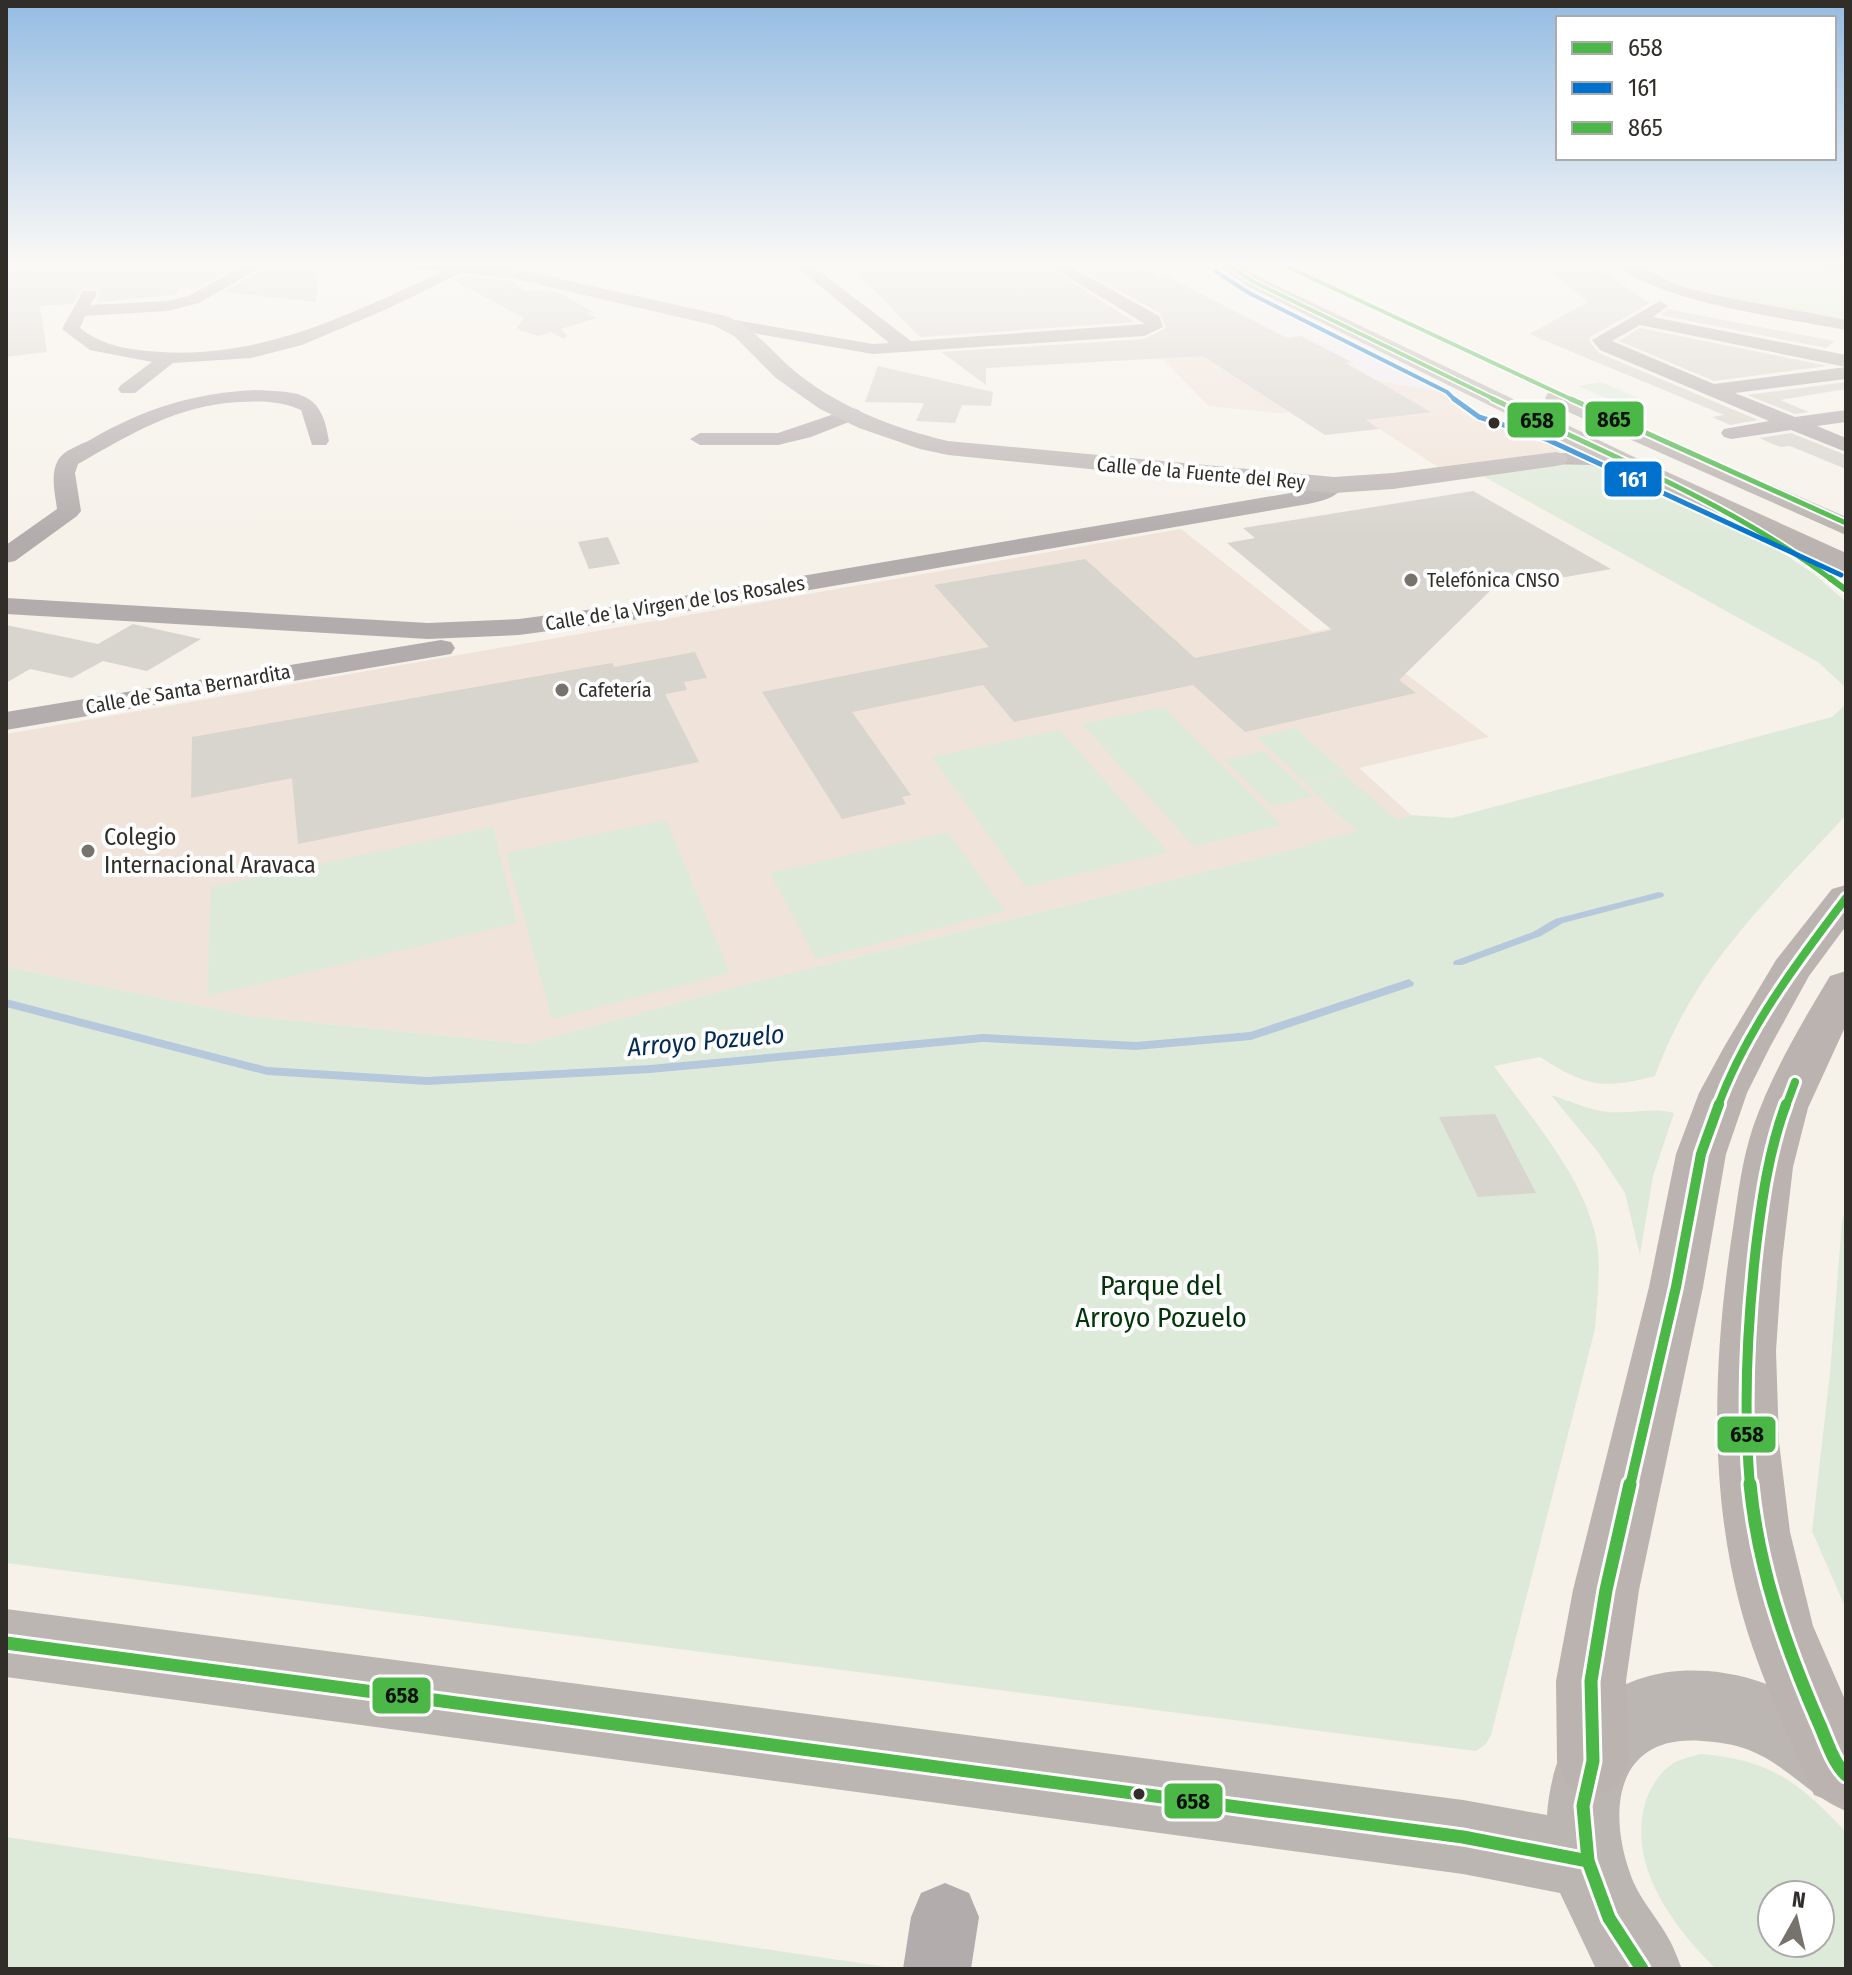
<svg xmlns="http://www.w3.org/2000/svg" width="1852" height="1975" viewBox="0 0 1852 1975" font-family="'Fira Sans Condensed',sans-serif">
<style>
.industrial{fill:#f1ebf3}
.education{fill:#f0e3d9}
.green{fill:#deead9;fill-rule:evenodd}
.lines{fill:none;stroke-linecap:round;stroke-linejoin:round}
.stream{fill:#b6c8db;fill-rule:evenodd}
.building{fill:#d8d4ce}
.street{fill:#b3acac;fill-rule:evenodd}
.secondary{fill:#bcb6b3;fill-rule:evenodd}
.highway{fill:#bab3b0;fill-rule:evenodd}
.bus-1-far5-casing{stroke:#fff;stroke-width:7}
.bus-1-far4-casing{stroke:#fff;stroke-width:9}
.bus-1-far3-casing{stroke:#fff;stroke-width:11}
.bus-1-far2-casing{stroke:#fff;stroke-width:14}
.bus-1-far1-casing{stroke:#fff;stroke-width:16}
.bus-1-casing{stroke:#fff;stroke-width:19}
.bus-2-far1-casing{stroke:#fff;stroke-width:7}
.bus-2-casing{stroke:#fff;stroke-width:9}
.bus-3-far1-casing{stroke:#fff;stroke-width:7}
.bus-3-casing{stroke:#fff;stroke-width:9}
.bus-1-far5{stroke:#4ab747;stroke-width:4}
.bus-1-far4{stroke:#4ab747;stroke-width:5}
.bus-1-far3{stroke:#4ab747;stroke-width:6}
.bus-1-far2{stroke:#4ab747;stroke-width:8}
.bus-1-far1{stroke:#4ab747;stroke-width:10}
.bus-1{stroke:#4ab747;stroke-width:13}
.bus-2-far1{stroke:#0072ce;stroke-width:4}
.bus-2{stroke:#0072ce;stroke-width:5}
.bus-3-far1{stroke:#4ab747;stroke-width:4}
.bus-3{stroke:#4ab747;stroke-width:5}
.bus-dot{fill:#312e29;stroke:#fff;stroke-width:3}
.poi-dot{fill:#76736d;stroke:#fff;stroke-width:3}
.labels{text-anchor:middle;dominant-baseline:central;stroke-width:8;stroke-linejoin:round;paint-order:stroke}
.far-street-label{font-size:20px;fill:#312e29;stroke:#fff}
.far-poi-label{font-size:20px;fill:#312e29;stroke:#fff;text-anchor:start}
.poi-label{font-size:24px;fill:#312e29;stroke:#fff;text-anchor:start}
.water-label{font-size:26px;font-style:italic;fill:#032b53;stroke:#fff}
.near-park-label{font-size:28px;fill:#04340b;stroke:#fff}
.line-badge{stroke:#fff;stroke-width:3}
.badge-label{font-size:22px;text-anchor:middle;font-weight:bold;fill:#fff}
.pale-badge-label{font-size:22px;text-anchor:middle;font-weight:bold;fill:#111}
</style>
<rect width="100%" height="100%" fill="#f6f2ea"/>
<!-- industrial -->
<polygon class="industrial" points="1286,309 1418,374 1448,394 1320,369 1251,344 1260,317"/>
<!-- education -->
<g class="education">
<polygon points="1149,346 1320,369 1448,394 1494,421 1542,434 1568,447 1566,451 1438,467 1347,408 1279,413 1209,406"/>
<polygon points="1181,529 1312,632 1343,626 1489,737 1359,768 1411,815 1397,820 1277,854 747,984 527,1044 250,1016 6,967 6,734"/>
</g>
<!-- green -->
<g class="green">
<polygon points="1633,261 1789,261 1846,271 1846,321 1689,290 1660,280"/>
<polygon points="1601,382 1647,402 1624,406 1578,386"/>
<polygon points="1572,462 1613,468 1762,539 1814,574 1846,602 1846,688 1818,662 1481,475"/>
<path d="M1846,704V815C1769,899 1695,965 1655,1076C1603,1090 1585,1086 1540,1057L1494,1066C1530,1117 1577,1168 1594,1229C1603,1260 1597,1297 1595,1329L1491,1735L1486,1744L1476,1751L6,1563V967L250,1016L527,1044L747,984L1277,854L1363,829L1355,830L1305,783L1344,774L1397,820L1411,815L1452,818L1832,717Z"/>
<polygon points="1164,707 1282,825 1193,846 1082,724"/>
<polygon points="1295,728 1345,772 1305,782 1257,737"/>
<polygon points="1060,730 1168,852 1026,887 932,757"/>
<polygon points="1264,751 1313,797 1272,806 1224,760"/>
<polygon points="666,820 730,973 552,1019 506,853"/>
<polygon points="493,827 517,923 207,996 211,887"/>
<polygon points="948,832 1005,911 816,959 770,873"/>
<path d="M1551,1095C1570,1101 1589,1110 1608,1112C1630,1114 1653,1107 1674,1113L1653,1176L1640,1255L1625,1193L1598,1152Z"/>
<polygon points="1846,1208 1846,1609 1812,1531 1830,1373 1842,1221"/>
<path d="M1700,1754C1770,1759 1800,1783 1846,1832V1969H1716C1672,1925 1626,1865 1646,1800C1651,1787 1659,1773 1671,1765C1678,1759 1691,1757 1700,1754ZM1772,1895H1820V1943H1772Z"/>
<polygon points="6,1837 900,1969 6,1969"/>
</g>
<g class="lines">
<!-- stream -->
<g class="stream">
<polygon points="1659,892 1663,893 1664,895 1663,897 1563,923 1541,936 1462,965 1454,965 1453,963 1454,961 1533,932 1555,919"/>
<polygon points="1409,979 1414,983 1413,986 1251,1040 1136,1050 983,1042 650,1073 427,1085 267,1075 6,1007 6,999 267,1067 427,1077 650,1065 983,1034 1136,1042 1250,1032"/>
</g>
</g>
<!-- building -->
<g class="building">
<polygon points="49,261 196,261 195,263 241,264 195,289 180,287 175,295 96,302 100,296 98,289 83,288 73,304 40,306 47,352 6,357 6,273"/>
<polygon points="845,261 1039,261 1135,322 920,337"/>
<polygon points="1066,261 1128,261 1161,278 1169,277 1287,338 1301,336 1352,362 1346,363 1431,412 1366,420 1379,429 1325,435 1203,356 986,368 986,385 941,352 1144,339 1166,328 1160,313"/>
<polygon points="1540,262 1590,263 1650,303 1590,337 1590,342 1599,353 1758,420 1730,425 1712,417 1724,415 1529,334 1588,302"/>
<polygon points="271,265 318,266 316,302 224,292"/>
<polygon points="462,276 510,281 524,290 558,292 593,312 587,313 597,318 561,329 567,336 564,339 551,332 538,336 516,329 524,318 453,280"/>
<polygon points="1668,309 1734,322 1835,341 1826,348 1660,315"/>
<polygon points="1640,328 1828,366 1714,381 1619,341"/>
<polygon points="878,366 993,392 991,406 962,405 955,423 916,421 924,403 865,402"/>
<polygon points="1846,382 1846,389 1780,400 1809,412 1795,414 1747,395"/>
<polygon points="1791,433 1846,455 1846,469 1790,446 1780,447 1759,438"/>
<polygon points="1473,491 1611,569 1491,590 1399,680 1416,693 1245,732 1193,685 1014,722 983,685 852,712 911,795 902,797 906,804 842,819 762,692 989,647 934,585 1085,559 1195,658 1332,630 1227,543 1255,538 1243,528"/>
<polygon points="608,537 620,564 589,569 578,542"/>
<polygon points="133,624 201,639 147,671 103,661 72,678 30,669 6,683 6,625 98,644"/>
<polygon points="695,652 707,678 684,682 687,690 665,694 699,762 298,844 292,778 191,798 192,737 612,663 614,667"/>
<polygon points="1495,1114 1536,1193 1478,1197 1439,1117"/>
</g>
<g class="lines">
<!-- street -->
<g class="street">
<path d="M253,261H272L199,303L167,311L85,316L80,328C104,347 131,350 161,352C270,359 363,307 460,264H470L473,267L387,309L302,345L251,358L173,363L135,393H121L118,389L121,385L152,362L90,350L62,329L83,291H95L97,294L90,305L167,301L188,296Z"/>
<polygon points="790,261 806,261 911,341 1145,324 1042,261 1060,261 1159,316 1163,327 1144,336 873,354 729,329 726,325 729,321 735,320 873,344 889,343"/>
<path d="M1613,261C1640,260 1661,281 1687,288C1739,302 1794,309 1846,320V330C1788,318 1652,302 1613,261Z"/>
<polygon points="1794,261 1846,262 1846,272 1802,266"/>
<polygon points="1660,301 1668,306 1653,317 1846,355 1846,367 1640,325 1612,341 1714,384 1846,367 1846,379 1735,393 1795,417 1846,410 1846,422 1817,426 1846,438 1846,452 1791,430 1731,439 1724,437 1721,433 1724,429 1769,421 1600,350 1592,340"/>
<path d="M255,390C300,392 322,391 329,441L326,445H312L301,410C281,401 261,401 240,402C177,405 131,434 78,464L75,473L81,511L77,516L15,561L6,563V545L57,509C55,493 50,475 58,460C64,450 80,445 90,440C143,409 193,393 255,390Z"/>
<polygon points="852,408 859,410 862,414 859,418 811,437 778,445 700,445 690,439 700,433 778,433"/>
<polygon points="1556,453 1591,453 1657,471 1660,476 1649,483 1590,465 1548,464 1545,459 1548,454"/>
<path d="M1334,478L1345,485C1336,498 1323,501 1308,504L654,617L519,635L428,639L6,614V598L428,623L519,619L654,601L1308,490Z"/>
<polygon points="441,640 451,642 455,648 451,654 6,730 6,712"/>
<polygon points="945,1883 969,1893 979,1917 971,1969 903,1969 911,1917 921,1893"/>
</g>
<!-- secondary -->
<g class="secondary">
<path d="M330,261H443L511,268L726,316C758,329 775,357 802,377C844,409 897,429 948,441L1334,477L1393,473L1556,452L1565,454L1568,459L1565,464L1556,466L1393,489L1334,493L948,455L920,449L859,428L820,409L776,378L734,336L713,325L511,278L433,270L339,266Z"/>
<path d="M6,1609L1463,1800L1547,1815C1554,1714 1623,1658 1724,1673C1767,1679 1811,1703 1846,1727V1811C1809,1796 1787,1765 1749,1750C1734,1744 1718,1742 1702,1741C1617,1734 1607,1808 1630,1873C1638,1898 1658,1918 1670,1941C1675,1950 1678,1960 1682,1969H1596L1560,1893L1463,1874L6,1677Z"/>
</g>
<!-- highway -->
<g class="highway">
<polygon points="1212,261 1233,261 1261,278 1632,456 1846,553 1846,573 1614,467 1247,286"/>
<polygon points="1556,391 1846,517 1846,535 1548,403 1545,398 1548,393"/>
<polygon points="1846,885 1846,926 1809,976 1770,1047 1747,1093 1726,1154 1703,1287 1639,1590 1626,1681 1629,1761 1618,1786 1593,1797 1568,1786 1557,1761 1556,1681 1573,1590 1649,1287 1676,1154 1699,1093 1724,1047 1776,960 1832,889"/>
<path d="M1846,971V1025L1808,1108L1793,1167L1782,1261L1776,1351L1779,1442L1790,1532L1813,1626L1846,1702V1803L1840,1805L1814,1795C1787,1732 1756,1669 1739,1602C1708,1481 1714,1350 1733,1228C1738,1194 1742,1160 1753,1127C1772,1073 1801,1024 1830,976Z"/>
</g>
<!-- bus-1-far5 casing -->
<g class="bus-1-far5-casing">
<polyline id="bus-1-far5" points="1221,261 1254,282 1498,401"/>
</g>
<!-- bus-1-far4 casing -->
<g class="bus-1-far4-casing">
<path id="bus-1-far4" d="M1493,399C1604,453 1734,505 1832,580"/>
</g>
<!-- bus-1-far3 casing -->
<g class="bus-1-far3-casing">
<polyline id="bus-1-far3" points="1830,578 1846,590"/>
</g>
<!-- bus-1-far2 casing -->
<g class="bus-1-far2-casing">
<g id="bus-1-far2">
<path d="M1718,1106C1746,1030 1798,961 1846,898"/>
<polyline points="1786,1106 1795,1082"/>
</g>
</g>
<!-- bus-1-far1 casing -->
<g class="bus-1-far1-casing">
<g id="bus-1-far1">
<polyline points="1630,1486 1676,1287 1701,1154 1719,1104"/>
<path d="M1750,1486C1743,1406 1747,1327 1756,1247C1762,1198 1769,1150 1786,1104"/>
</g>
</g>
<!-- bus-1 casing -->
<g class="bus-1-casing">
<g id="bus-1">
<polyline points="1630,1484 1606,1590 1591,1681 1593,1761 1583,1806 1588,1861 1609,1918 1642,1969"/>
<path d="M1750,1484C1758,1567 1785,1645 1818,1721C1826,1738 1832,1761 1846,1775"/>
<polyline points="6,1643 1463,1837 1588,1861"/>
</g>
</g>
<!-- bus-2-far1 casing -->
<g class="bus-2-far1-casing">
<polyline id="bus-2-far1" points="1215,271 1249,293 1447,392 1456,401"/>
</g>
<!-- bus-2 casing -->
<g class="bus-2-casing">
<polyline id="bus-2" points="1454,399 1479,417 1546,439 1841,575"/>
</g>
<!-- bus-3-far1 casing -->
<g class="bus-3-far1-casing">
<polyline id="bus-3-far1" points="1275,261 1575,401"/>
</g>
<!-- bus-3 casing -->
<g class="bus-3-casing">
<polyline id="bus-3" points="1571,399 1846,523"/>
</g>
<!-- bus-1-far5 -->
<use href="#bus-1-far5" class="bus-1-far5"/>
<!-- bus-1-far4 -->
<use href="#bus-1-far4" class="bus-1-far4"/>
<!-- bus-1-far3 -->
<use href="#bus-1-far3" class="bus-1-far3"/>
<!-- bus-1-far2 -->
<use href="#bus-1-far2" class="bus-1-far2"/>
<!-- bus-1-far1 -->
<use href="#bus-1-far1" class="bus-1-far1"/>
<!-- bus-1 -->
<use href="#bus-1" class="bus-1"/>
<!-- bus-2-far1 -->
<use href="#bus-2-far1" class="bus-2-far1"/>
<!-- bus-2 -->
<use href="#bus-2" class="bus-2"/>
<!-- bus-3-far1 -->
<use href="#bus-3-far1" class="bus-3-far1"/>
<!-- bus-3 -->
<use href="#bus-3" class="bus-3"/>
</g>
<!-- sky -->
<linearGradient id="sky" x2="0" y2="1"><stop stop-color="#94bce3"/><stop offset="0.49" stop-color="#fbf9f6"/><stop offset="1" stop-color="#fbf9f6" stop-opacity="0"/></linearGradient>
<rect width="1852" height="537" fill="url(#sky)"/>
<!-- markers -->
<g class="bus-dot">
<circle cx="1494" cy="423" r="7"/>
<circle cx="1139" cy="1794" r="7"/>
</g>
<g class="poi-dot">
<circle cx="1411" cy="580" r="8"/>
<circle cx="562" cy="690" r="8"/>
<circle cx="88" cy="851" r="8"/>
</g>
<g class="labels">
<!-- far-street labels -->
<g class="far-street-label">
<text transform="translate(1201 473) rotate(5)">Calle de la Fuente del Rey</text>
<text transform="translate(675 603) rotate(-9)">Calle de la Virgen de los Rosales</text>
<text transform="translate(188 689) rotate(-10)">Calle de Santa Bernardita</text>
</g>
<!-- far-poi labels -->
<g class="far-poi-label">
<text x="1427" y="580">Telefónica CNSO</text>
<text x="578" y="690">Cafetería</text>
</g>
<!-- poi labels -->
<g class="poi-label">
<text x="104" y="837">Colegio<tspan x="104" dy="28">Internacional Aravaca</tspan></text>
</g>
<!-- water labels -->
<g class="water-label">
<text transform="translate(706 1041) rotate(-5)">Arroyo Pozuelo</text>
</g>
<!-- near-park labels -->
<g class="near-park-label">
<text x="1161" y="1285">Parque del<tspan x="1161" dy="32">Arroyo Pozuelo</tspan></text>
</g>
</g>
<g class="line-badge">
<rect x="1584" y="400" width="61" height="38" rx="8" fill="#4ab747"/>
<rect x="1506" y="401" width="61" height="38" rx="8" fill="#4ab747"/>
<rect x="1603" y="460" width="60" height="38" rx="8" fill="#0072ce"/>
<rect x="1716" y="1415" width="61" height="39" rx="8" fill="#4ab747"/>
<rect x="371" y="1676" width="61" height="39" rx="8" fill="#4ab747"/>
<rect x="1163" y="1782" width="61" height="38" rx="8" fill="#4ab747"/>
</g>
<g class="badge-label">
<text x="1633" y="487">161</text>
</g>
<g class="pale-badge-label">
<text x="1614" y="427">865</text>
<text x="1537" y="428">658</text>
<text x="1747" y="1442">658</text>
<text x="402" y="1703">658</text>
<text x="1193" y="1809">658</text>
</g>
<!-- border -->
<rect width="1852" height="1975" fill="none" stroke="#312e29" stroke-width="16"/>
<!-- legend -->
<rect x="1556" y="16" width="280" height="144" fill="#ffffff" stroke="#adaba9" stroke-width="2"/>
<rect x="1572" y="42" width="40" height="12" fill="#4ab747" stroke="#adaba9" stroke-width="2"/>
<text x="1628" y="56" font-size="24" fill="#312e29">658</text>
<rect x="1572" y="82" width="40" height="12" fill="#0072ce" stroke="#adaba9" stroke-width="2"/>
<text x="1628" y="96" font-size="24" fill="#312e29">161</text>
<rect x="1572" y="122" width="40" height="12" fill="#4ab747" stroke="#adaba9" stroke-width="2"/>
<text x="1628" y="136" font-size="24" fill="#312e29">865</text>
<!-- north arrow -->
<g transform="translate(1796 1919) rotate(8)"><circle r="38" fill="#ffffff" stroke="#adaba9" stroke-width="2"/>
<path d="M0-6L14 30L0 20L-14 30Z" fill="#76736d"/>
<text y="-12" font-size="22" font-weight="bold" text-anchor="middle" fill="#312e29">N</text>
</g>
</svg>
